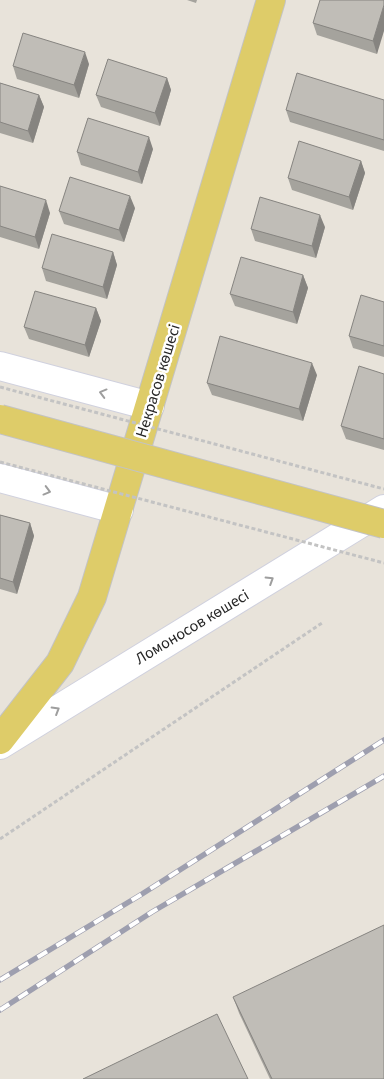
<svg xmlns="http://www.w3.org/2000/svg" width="384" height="1079" viewBox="0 0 384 1079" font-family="'Source Sans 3',sans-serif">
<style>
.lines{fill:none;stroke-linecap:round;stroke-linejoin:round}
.minor-casing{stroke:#d0d1de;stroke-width:30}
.major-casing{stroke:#c3c3c3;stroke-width:30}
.path{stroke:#c3c3c3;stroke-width:3;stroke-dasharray:4 2.5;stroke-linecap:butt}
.minor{stroke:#fff;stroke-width:28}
.major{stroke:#decc69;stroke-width:28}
.rail-casing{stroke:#9e9faf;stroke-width:5.5}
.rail{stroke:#fff;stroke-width:4;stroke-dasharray:11;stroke-linecap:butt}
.major-bridge-casing{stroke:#c3c3c3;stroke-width:30;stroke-linecap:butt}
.path-bridge{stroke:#c3c3c3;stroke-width:3;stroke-dasharray:4 2.5;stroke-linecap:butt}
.major-bridge{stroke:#decc69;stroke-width:28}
.wall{fill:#a5a39d}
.shaded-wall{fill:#868480}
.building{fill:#c0bdb7;stroke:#868480}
.oneway{stroke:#9e9e9e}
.labels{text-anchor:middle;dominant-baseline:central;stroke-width:5;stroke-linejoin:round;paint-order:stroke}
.street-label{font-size:16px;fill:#272727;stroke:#fff}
</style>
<rect width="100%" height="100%" fill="#e8e3da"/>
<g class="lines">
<!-- minor casing -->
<g class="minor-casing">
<g id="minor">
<polyline points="0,366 150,406"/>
<polyline points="0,478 119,510"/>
<polyline points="0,745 384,509"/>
</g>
</g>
<!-- major casing -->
<g class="major-casing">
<polyline id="major" points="0,740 60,663 92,597 271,0"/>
</g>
<!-- path -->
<polyline class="path" points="0,839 322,623"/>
<!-- minor -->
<use href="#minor" class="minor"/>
<!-- major -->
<use href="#major" class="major"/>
<!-- rail casing -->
<g class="rail-casing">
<g id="rail">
<polyline points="0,980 142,894 384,740"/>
<polyline points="0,1010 152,912 384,776"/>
</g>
</g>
<!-- rail -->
<use href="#rail" class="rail"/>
<!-- major-bridge casing -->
<g class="major-bridge-casing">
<polyline id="major-bridge" points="0,419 384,524"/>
</g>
<!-- path-bridge -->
<g class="path-bridge">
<polyline points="0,387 384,489"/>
<polyline points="0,462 384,563"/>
</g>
<!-- major-bridge -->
<use href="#major-bridge" class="major-bridge"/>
</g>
<!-- wall -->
<g class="wall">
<polygon points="187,0 197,0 196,3"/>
<polygon points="384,0 377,54 317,35 313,23"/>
<polygon points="89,64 79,98 17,79 13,66"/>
<polygon points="167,78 171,90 160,126 101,107 96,95"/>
<polygon points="0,83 39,95 44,107 33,143 0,133"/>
<polygon points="384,100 384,151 290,122 286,110"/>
<polygon points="153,149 142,184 81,165 77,152"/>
<polygon points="361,161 365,173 353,210 292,190 288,178"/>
<polygon points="0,186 50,213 39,249 0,237"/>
<polygon points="135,208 124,242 64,224 59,211"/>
<polygon points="325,227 316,258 255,241 251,229"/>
<polygon points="113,252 117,265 107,299 46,281 42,268"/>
<polygon points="303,275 308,288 297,324 235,306 230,294"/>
<polygon points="384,302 384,357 353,348 349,336"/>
<polygon points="96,308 101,321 89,357 29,339 24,327"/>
<polygon points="384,374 384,450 346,439 341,426"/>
<polygon points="317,375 303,421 212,395 207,383"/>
<polygon points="0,515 30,523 34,536 17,594 0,589"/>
<polygon points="233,997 384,1079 270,1079 239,1013"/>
</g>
<!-- shaded-wall -->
<g class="shaded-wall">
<polygon points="384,5 384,31 377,54 373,41"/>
<polygon points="85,52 89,64 79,98 74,85"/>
<polygon points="167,78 171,90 160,126 155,113"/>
<polygon points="39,95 44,107 33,143 28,131"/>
<polygon points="149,137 153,149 142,184 138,172"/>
<polygon points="361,161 365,173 353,210 349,197"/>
<polygon points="130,196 135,208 124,242 119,230"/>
<polygon points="46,200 50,213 39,249 35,237"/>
<polygon points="320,215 325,227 316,258 312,246"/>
<polygon points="113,252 117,265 107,299 103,287"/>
<polygon points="303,275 308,288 297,324 293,312"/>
<polygon points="96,308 101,321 89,357 85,345"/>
<polygon points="312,363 317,375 303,421 299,409"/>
<polygon points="30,523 34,536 17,594 13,582"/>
</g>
<!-- building -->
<g class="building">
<polygon points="320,0 384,0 384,5 373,41 313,23"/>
<polygon points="23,33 85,52 74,85 13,66"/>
<polygon points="108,59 167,78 155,113 96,95"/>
<polygon points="297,73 384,100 384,140 286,110"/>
<polygon points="0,83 39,95 28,131 0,122"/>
<polygon points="88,118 149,137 138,172 77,152"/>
<polygon points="299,141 361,161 349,197 288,178"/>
<polygon points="70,177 130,196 119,230 59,211"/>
<polygon points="0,186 46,200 35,237 0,226"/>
<polygon points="260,197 320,215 312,246 251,229"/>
<polygon points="52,234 113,252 103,287 42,268"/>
<polygon points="241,257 303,275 293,312 230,294"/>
<polygon points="35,291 96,308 85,345 24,327"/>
<polygon points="361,295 384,302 384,346 349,336"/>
<polygon points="220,336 312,363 299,409 207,383"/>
<polygon points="359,366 384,374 384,439 341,426"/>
<polygon points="0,515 30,523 13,582 0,578"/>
<polygon points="384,925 384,1079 272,1079 233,997"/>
<polygon points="217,1014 248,1079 83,1079"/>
</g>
<!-- one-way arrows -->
<defs><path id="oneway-chevron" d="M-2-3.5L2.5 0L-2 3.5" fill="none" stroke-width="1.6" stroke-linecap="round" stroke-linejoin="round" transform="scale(1.25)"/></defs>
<g class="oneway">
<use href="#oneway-chevron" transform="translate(103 393) rotate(-165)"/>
<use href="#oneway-chevron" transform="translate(47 491) rotate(15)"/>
<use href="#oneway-chevron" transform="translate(270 580) rotate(-32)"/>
<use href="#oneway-chevron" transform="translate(56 710) rotate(-31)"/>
</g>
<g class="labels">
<!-- street labels -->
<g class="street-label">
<text transform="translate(158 381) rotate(-73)">Некрасов көшесі</text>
<text transform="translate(192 627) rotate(-31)">Ломоносов көшесі</text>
</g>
</g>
</svg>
